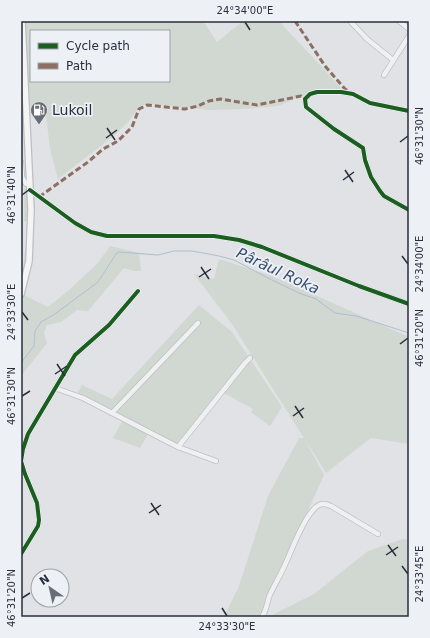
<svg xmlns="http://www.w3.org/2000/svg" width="430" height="638" viewBox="0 0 430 638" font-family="'DejaVu Sans',sans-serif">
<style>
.green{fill:#d0d8d1;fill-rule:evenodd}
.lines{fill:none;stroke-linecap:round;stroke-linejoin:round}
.stream{stroke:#b0becf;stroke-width:1}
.minor-casing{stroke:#bec0c3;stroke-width:6}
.major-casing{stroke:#bcbfc3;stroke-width:8}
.minor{stroke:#eff0f1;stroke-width:4.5}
.major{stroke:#f4f4f5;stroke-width:5.5}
.quiet{stroke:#8d6e63;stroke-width:3;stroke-dasharray:6 3;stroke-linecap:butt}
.cycleway-casing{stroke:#edf0f4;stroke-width:6}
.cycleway{stroke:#1b5e20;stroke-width:4}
.ticks{fill:none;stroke:#282f3c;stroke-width:1.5}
.labels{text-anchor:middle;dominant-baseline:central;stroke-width:3.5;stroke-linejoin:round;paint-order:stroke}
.poi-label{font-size:14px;fill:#282f3c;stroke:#edf0f4;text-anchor:start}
.water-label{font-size:15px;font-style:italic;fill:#354c6e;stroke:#edf0f4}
.neatline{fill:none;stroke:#282f3c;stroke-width:1.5}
.ticks-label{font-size:10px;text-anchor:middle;fill:#282f3c}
</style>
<rect width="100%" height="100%" fill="#e0e2e5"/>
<!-- green -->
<g class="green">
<path d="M25,21H203L217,42L243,21H279L343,90L314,91L278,106L244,109L210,110L152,104L142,105L138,109L128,122L116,134L58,179L50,149L46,114L30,115ZM31,31H169V81H31Z"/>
<path d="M24,187L27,190C27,223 29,252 21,284L26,243L27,221H24Z"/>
<polygon points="110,246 139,253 141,271 134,271 124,268 88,311 77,310 61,322 47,325 44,333 47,343 21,376 21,306 24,295 48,307 68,291 98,263"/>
<polygon points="219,259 272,276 409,337 409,444 371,438 326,473 232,324 194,274 214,279"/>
<polygon points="199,305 232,332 282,407 270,426 251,412 253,409 220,391 177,444 150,431 140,448 113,438 124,418 77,394 82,385 112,399"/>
<polygon points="299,438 304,438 324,475 261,616 224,617 239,586 268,496"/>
<polygon points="403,539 409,540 409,617 268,617 314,594 368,551"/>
</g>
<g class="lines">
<!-- stream -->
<polyline class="stream" points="21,363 34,346 35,331 41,322 55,314 98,282 116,254 119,252 158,255 174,251 192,251 219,256 234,260 270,279 299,293 316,299 335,313 356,316 409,333"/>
<!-- minor casing -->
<g class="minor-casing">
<g id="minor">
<polyline points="350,21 367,39 393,60"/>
<polyline points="399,21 409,29"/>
<polyline points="384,75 409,36"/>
<polyline points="21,87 23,79"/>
<polyline points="409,111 370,103 353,94 341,92 317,92 310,94 305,99 306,107 334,129 363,148 365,160 371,177 380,191 384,196 409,210"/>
<polyline points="21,162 22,177 26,184 30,184"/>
<polyline points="30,190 75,223 91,232 107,236 214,236 239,240 262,247 359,286 409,304"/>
<polyline points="55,388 83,398 178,447 216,461"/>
<polyline points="112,413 198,323"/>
<polyline points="178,447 245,363 250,358"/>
<polyline points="21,554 38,526 39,520 37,503 25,474 21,461 23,449 28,434 75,355 109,325 138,291"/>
<path d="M262,617C266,611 267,604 269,597C273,587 279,578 283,569C290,555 305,512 319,505C323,503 327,504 331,506L378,534"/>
</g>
</g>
<!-- major casing -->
<g class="major-casing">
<polyline id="major" points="21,294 29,261 31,210 22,21"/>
</g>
<!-- minor -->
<use href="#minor" class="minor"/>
<!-- major -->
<use href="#major" class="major"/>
<!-- quiet -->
<g class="quiet">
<polyline points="295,21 325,66 345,89 350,92"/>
<polyline points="39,197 88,162 103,149 118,141 132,127 139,109 147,105 185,109 198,106 209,101 220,99 257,105 301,96 305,99"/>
</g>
<!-- cycleway casing -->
<g class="cycleway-casing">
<g id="cycleway">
<polyline points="409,111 370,103 353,94 341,92 317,92 310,94 305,99 306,107 334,129 363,148 365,160 371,177 380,191 384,196 409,210"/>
<polyline points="30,190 75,223 91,232 107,236 214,236 239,240 262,247 359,286 409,304"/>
<polyline points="21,554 38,526 39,520 37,503 25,474 21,461 23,449 28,434 75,355 109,325 138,291"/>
</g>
</g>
<!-- cycleway -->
<use href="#cycleway" class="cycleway"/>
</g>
<!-- ticks -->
<path class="ticks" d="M245,22L250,30M107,128L115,140M106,138L117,130M400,142L408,136M345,170L353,182M343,180L354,172M22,195L30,189M402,256L408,264M201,267L209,279M199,277L211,269M22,312L28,320M400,344L408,338M57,364L65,376M55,374L67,366M22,396L30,391M295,406L303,418M293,416L304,408M151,503L159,515M149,513L161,505M388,545L396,556M386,555L398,547M402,566L408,574M22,598L30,593M222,608L227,616"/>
<!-- icons -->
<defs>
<g id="fuel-pin" transform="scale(0.9)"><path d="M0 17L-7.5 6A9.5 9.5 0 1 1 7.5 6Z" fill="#686e77" stroke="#edf0f4"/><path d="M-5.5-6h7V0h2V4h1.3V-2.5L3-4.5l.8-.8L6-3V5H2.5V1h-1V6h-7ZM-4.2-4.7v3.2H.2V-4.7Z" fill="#fff"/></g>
</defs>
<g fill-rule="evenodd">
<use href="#fuel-pin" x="39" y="110"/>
</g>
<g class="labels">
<!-- poi labels -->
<g class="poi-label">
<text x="52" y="110">Lukoil</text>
</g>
<!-- water labels -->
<g class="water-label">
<text transform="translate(278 271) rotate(25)">Pârâul Roka</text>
</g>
</g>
<!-- border -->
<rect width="430" height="638" fill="none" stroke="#edf0f4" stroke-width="44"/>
<!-- legend -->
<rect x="30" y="30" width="140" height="52" fill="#edf0f4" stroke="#9ea3aa"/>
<rect x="38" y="43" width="20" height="6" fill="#1b5e20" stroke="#9ea3aa"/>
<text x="66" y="50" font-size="12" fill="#282f3c">Cycle path</text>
<rect x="38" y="63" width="20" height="6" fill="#8d6e63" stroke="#9ea3aa"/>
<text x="66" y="70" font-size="12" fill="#282f3c">Path</text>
<!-- north arrow -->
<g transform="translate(50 588) rotate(326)"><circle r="19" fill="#edf0f4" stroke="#9ea3aa"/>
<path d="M0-3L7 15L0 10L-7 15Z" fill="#686e77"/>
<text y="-6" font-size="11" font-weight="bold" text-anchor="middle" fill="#282f3c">N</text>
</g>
<rect x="22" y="22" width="386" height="594" class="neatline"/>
<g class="ticks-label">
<text x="245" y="14">24°34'00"E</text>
<text transform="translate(419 136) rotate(-90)" y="4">46°31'30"N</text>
<text transform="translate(11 195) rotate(-90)" y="4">46°31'40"N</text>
<text transform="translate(419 264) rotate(-90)" y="4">24°34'00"E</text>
<text transform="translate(11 312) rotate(-90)" y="4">24°33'30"E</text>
<text transform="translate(419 338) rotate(-90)" y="4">46°31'20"N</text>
<text transform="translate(11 396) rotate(-90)" y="4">46°31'30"N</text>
<text transform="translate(419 574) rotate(-90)" y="4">24°33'45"E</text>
<text transform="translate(11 598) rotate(-90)" y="4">46°31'20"N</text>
<text x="227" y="630">24°33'30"E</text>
</g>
</svg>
